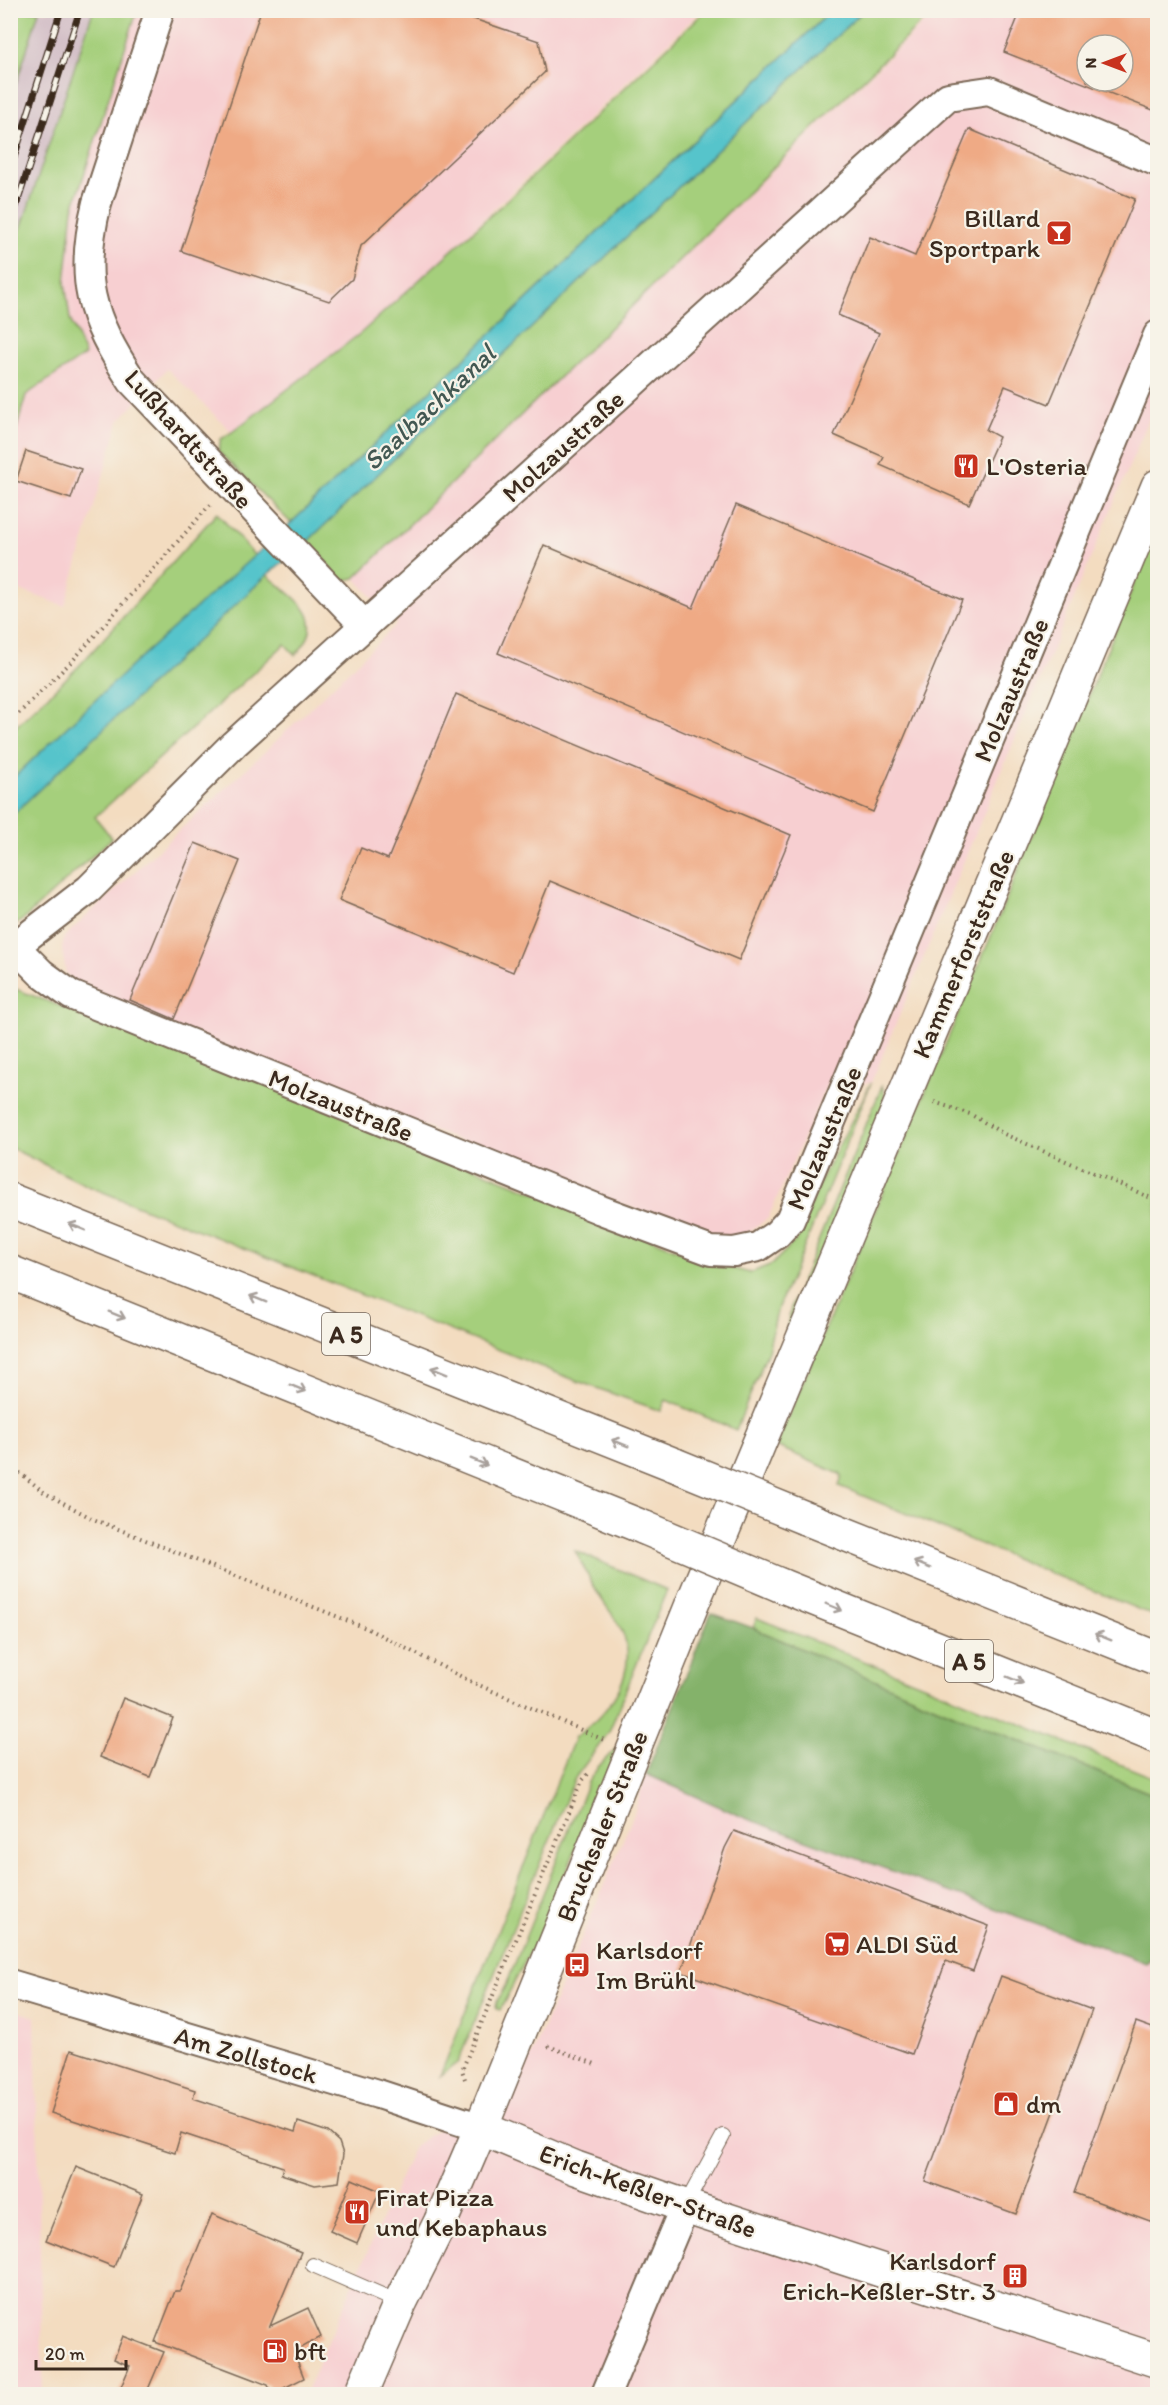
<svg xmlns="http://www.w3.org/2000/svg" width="1168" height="2405" viewBox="0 0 1168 2405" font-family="Itim,sans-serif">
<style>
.built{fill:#f7cfd1;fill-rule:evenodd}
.industrial{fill:#d2bdc6}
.green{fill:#a5cf7b;stroke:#707c4c;stroke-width:1.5}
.forest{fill:#84b26b;stroke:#606e44;stroke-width:1.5}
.water{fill:#56c4cb;stroke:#487774;stroke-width:1.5}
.building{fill:#efaa85;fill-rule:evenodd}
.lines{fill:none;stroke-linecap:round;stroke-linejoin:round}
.lane-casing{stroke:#7b6857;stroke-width:16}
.street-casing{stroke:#7b6857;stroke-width:32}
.secondary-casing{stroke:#7b6857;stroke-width:36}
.highway-casing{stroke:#7b6857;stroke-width:36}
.path{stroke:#7b6857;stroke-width:4;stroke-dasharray:1.5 4.5;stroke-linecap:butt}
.lane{stroke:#fff;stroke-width:14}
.street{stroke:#fff;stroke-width:28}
.secondary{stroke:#fff;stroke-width:33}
.highway{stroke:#fff;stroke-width:33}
.rail-casing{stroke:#3b2a1e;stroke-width:7}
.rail{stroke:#f7f3e8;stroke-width:4.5;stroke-dasharray:14;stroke-linecap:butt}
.highway-bridge-casing{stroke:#7b6857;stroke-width:36;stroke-linecap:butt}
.highway-bridge{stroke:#fff;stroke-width:33}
.oneway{stroke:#a79f9a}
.labels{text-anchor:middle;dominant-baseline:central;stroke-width:4.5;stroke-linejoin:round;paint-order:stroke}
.shield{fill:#f7f3e8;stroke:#73665b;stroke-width:1.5}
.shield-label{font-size:24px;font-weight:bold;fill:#3b2a1e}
.poi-label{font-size:26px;fill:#3b2a1e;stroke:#f7f3e8;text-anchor:start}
.street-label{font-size:26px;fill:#3b2a1e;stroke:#f7f3e8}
.water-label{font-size:27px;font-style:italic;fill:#435852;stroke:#f7f3e8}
</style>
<rect width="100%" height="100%" fill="#f7f3e8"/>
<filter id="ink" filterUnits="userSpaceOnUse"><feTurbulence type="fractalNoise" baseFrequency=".0167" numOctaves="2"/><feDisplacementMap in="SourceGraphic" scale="12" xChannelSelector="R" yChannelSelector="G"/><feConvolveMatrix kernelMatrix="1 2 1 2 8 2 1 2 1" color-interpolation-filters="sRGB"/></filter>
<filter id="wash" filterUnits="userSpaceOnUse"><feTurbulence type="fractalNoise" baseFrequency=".008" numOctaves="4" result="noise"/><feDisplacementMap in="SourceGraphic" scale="24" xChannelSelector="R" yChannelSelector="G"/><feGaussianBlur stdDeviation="1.35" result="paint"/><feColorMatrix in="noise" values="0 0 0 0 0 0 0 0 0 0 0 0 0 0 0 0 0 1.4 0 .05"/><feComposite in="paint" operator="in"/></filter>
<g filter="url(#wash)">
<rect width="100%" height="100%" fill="#f3dcc0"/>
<!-- built -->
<g class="built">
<polygon points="137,11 701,11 364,333 232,432 167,369 119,421 65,606 11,587 10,449 26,395 84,355 70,319 65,282 73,209"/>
<path d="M936,11H1157V400L871,1083L829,1081L768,1218L745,1235L732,1240H714L82,993L66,973L62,949L64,937L272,745L397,624L355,578ZM1087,45H1123V81H1087Z"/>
<polygon points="646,1774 745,1818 1146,1963 1157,1954 1157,2394 305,2394 414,2146 526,2069 634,1814"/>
<polygon points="11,2009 35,2017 43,2394 11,2394"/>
</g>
<!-- industrial -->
<polygon class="industrial" points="39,11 93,11 11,259 11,100"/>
<!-- green -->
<g class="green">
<polygon points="11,10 39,11 11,100 10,11"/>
<polygon points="93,11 137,11 73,209 65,282 70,319 85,355 26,395 11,449 11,259"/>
<polygon points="705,11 831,11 291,523 218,451 221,439 232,432 362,332 517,191"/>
<polygon points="863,11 933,11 355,578 342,581 308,541"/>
<polygon points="217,513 255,556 141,657 11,780 11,731 79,666"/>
<polygon points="1157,528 1157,1617 839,1486 842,1475 776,1446 989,941"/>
<path d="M267,575C295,599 332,618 295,655L285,644L95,817L112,838L25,918L11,928L10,816Z"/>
<polygon points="10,987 252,1079 708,1262 750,1273 772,1264 796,1240 821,1180 871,1083 794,1272 778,1307 768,1351 736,1430 666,1400 661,1411 577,1381 88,1186 11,1148"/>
<polygon points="882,1086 885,1095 883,1106 785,1338 791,1307"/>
<path d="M575,1551L667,1590L609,1732L575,1778L458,2062L440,2076L575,1737C603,1718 631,1685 627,1649C625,1628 608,1610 597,1592C589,1579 583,1565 575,1551Z"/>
<polygon points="757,1618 1157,1779 1157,1796 960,1717 753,1628"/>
<polygon points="620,1744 544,1925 500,2010 496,2009 497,2001 505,1988 588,1782 599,1766"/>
</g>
<!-- forest -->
<polygon class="forest" points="711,1613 753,1628 960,1717 1157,1796 1157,1954 1146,1963 745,1818 646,1774"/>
<!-- water -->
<polygon class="water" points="831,11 863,11 308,541 267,575 11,816 11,780 141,657 291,523"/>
<g id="blocks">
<!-- building -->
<g class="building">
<polygon points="261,10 447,10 539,41 545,72 361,246 352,279 329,301 181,251"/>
<path d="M1021,10H1158V112L1004,52ZM1087,45H1123V81H1087Z"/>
<polygon points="969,129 1135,199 1049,404 1005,386 986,430 999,437 969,504 880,465 884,457 834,435 879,333 838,315 870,237 915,256"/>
<polygon points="26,451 81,469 71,499 16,481"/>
<polygon points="736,505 962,600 873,812 498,653 544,545 693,608"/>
<polygon points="456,694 791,835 739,960 550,881 513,972 339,900 361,848 388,859"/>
<polygon points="195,843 240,861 174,1019 130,1000"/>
<polygon points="123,1698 173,1718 150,1777 100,1757"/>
<polygon points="734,1831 989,1926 973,1971 946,1961 912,2054 681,1972 725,1848"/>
<polygon points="1001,1976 1092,2010 1016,2214 925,2181"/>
<polygon points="1136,2022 1158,2030 1158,2224 1074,2193"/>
<polygon points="71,2050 195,2090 193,2098 295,2132 298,2122 328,2132 339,2142 343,2154 339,2182 315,2185 281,2174 283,2167 181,2133 175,2153 51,2113"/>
<polygon points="76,2167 143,2194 114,2267 46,2240"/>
<polygon points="352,2179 380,2191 357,2243 330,2231"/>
<polygon points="212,2214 301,2252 270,2326 308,2308 321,2337 294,2352 304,2378 272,2394 268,2385 155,2342 175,2291 180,2291"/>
<polygon points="123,2336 164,2352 146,2394 118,2394 130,2366 114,2359"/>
</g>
</g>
</g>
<g filter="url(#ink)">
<use href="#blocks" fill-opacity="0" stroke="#7b6857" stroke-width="1.5"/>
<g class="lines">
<!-- lane casing -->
<g class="lane-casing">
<g id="lane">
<polyline points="685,2206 723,2136"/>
<polyline points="313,2265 400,2303"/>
</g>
</g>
<!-- street casing -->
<g class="street-casing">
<g id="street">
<path d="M160,10L97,203C78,279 90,317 132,381L365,626"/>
<polyline points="15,947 41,973 71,995 601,1210 711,1251 734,1252 758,1247 777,1234 790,1220 1158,335"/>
<polyline points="10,950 89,889 234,744 948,97 989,91 1158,162"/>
<polyline points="10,1984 378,2094 481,2128"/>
<polyline points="606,2394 685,2206"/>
</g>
</g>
<!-- secondary casing -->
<g class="secondary-casing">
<g id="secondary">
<polyline points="481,2128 576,2168 685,2206 1158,2361"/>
<polyline points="361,2394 400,2303 440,2223 481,2128 693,1602 1158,486"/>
</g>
</g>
<!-- highway casing -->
<g class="highway-casing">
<g id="highway">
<polyline points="10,1200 675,1465"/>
<polyline points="10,1272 645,1528"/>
<polyline points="805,1518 1158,1659"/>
<polyline points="780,1585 1158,1737"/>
</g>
</g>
<!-- path -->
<g class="path">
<polyline points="10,722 74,659 210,505"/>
<polyline points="934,1102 970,1114 1004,1134 1158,1201"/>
<polyline points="10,1465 45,1493 93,1519 366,1628 472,1682 604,1740"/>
<polyline points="548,2046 595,2064"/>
<polyline points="465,2079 462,2070 582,1781 588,1774"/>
</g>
<!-- lane -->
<use href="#lane" class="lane"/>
<!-- street -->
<use href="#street" class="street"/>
<!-- secondary -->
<use href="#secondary" class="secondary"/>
<!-- highway -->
<use href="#highway" class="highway"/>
<!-- rail casing -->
<g class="rail-casing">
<g id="rail">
<polyline points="10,170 61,10"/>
<polyline points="10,225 80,10"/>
</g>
</g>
<!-- rail -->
<use href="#rail" class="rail"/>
<!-- highway-bridge casing -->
<g class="highway-bridge-casing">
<g id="highway-bridge">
<polyline points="675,1465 805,1518"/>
<polyline points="645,1528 780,1585"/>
</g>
</g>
<!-- highway-bridge -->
<use href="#highway-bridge" class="highway-bridge"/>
</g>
<!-- one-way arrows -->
<defs><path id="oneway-shaft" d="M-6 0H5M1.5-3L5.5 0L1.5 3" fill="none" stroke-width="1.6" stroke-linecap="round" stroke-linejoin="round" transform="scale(1.5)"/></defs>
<g class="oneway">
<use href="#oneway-shaft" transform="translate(77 1227) rotate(-158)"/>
<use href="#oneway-shaft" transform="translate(258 1299) rotate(-158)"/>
<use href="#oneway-shaft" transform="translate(117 1315) rotate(22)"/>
<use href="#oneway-shaft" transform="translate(439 1371) rotate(-158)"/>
<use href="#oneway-shaft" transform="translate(298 1388) rotate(22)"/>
<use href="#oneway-shaft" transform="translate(620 1443) rotate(-158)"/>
<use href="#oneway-shaft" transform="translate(479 1462) rotate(22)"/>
<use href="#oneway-shaft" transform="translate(922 1565) rotate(-158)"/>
<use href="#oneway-shaft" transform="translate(834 1607) rotate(22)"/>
<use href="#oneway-shaft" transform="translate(1103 1637) rotate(-158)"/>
<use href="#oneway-shaft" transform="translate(1015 1680) rotate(22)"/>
</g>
</g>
<!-- icons -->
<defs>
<g id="bar-square" transform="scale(1.35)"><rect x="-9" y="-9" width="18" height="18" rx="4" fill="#c8321e" stroke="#f7f3e8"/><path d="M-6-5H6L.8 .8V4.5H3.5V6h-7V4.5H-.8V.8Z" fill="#fff"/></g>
<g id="restaurant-square" transform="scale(1.35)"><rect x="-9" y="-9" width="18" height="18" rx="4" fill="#c8321e" stroke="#f7f3e8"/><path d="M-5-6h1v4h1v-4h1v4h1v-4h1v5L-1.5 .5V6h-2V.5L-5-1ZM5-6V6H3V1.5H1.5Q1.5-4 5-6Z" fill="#fff"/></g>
<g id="supermarket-square" transform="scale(1.35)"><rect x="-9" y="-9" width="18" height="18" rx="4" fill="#c8321e" stroke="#f7f3e8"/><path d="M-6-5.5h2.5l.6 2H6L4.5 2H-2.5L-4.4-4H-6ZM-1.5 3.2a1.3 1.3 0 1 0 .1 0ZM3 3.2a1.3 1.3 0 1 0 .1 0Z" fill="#fff"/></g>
<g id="bus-square" transform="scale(1.35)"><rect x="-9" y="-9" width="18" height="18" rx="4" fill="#c8321e" stroke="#f7f3e8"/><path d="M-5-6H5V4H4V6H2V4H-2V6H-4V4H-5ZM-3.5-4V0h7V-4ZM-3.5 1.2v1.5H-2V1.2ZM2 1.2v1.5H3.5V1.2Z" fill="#fff"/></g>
<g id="shop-square" transform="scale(1.35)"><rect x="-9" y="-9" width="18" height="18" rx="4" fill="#c8321e" stroke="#f7f3e8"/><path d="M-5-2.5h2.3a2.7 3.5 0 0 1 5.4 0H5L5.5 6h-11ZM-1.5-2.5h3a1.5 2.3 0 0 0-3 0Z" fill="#fff"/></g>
<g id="building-square" transform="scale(1.35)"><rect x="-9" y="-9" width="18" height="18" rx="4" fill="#c8321e" stroke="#f7f3e8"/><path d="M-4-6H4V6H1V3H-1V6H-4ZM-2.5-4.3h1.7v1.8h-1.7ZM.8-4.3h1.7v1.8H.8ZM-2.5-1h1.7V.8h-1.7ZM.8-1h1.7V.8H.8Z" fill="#fff"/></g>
<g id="fuel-square" transform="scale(1.35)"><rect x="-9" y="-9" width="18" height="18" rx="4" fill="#c8321e" stroke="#f7f3e8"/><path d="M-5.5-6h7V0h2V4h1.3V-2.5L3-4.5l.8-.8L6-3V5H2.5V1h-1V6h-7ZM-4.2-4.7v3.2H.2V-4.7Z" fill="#fff"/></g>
</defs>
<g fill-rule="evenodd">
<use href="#bar-square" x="1059" y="233"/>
<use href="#restaurant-square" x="966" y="466"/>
<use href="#supermarket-square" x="837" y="1944"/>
<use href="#bus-square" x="577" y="1965"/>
<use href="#shop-square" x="1006" y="2104"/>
<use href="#restaurant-square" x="357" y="2212"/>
<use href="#building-square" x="1015" y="2276"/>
<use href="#fuel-square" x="275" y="2351"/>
</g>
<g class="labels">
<!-- shield labels -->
<g class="shield">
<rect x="322" y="1313" width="48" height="42" rx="4.5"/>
<rect x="945" y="1640" width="48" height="42" rx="4.5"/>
</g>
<g class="shield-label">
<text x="346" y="1334">A 5</text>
<text x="969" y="1661">A 5</text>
</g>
<!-- poi labels -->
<g class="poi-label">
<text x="1040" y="218" text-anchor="end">Billard<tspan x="1040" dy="30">Sportpark</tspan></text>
<text x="986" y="466">L'Osteria</text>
<text x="856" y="1944">ALDI Süd</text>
<text x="596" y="1950">Karlsdorf<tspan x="596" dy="30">Im Brühl</tspan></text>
<text x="1026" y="2104">dm</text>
<text x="376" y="2197">Firat Pizza<tspan x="376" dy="30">und Kebaphaus</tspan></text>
<text x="996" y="2261" text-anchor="end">Karlsdorf<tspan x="996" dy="30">Erich-Keßler-Str. 3</tspan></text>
<text x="294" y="2351">bft</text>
</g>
<!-- street labels -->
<g class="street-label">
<text transform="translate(189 439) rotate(48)">Lußhardtstraße</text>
<text transform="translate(563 446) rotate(-42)">Molzaustraße</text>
<text transform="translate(1011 690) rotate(-67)">Molzaustraße</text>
<text transform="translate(963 954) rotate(-67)">Kammerforststraße</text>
<text transform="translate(341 1105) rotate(22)">Molzaustraße</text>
<text transform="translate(824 1138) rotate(-67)">Molzaustraße</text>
<text transform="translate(602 1826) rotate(-68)">Bruchsaler Straße</text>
<text transform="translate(246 2055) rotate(16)">Am Zollstock</text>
<text transform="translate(648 2191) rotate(20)">Erich-Keßler-Straße</text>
</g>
<!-- water labels -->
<g class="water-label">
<text transform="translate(429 407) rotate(-43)">Saalbachkanal</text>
</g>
</g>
<!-- margin -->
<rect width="1168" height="2405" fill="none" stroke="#f7f3e8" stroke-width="36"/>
<!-- north arrow -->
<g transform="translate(1105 63) rotate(270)"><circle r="28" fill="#f7f3e8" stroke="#aca397" stroke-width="1.5"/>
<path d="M0-4.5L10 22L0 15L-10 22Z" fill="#c8321e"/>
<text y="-9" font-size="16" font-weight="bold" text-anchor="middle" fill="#3b2a1e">N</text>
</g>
<!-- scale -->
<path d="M36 2360v9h90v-9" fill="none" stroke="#3b2a1e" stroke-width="3"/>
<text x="45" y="2360" font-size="18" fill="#3b2a1e" stroke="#f7f3e8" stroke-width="4.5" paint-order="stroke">20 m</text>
</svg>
